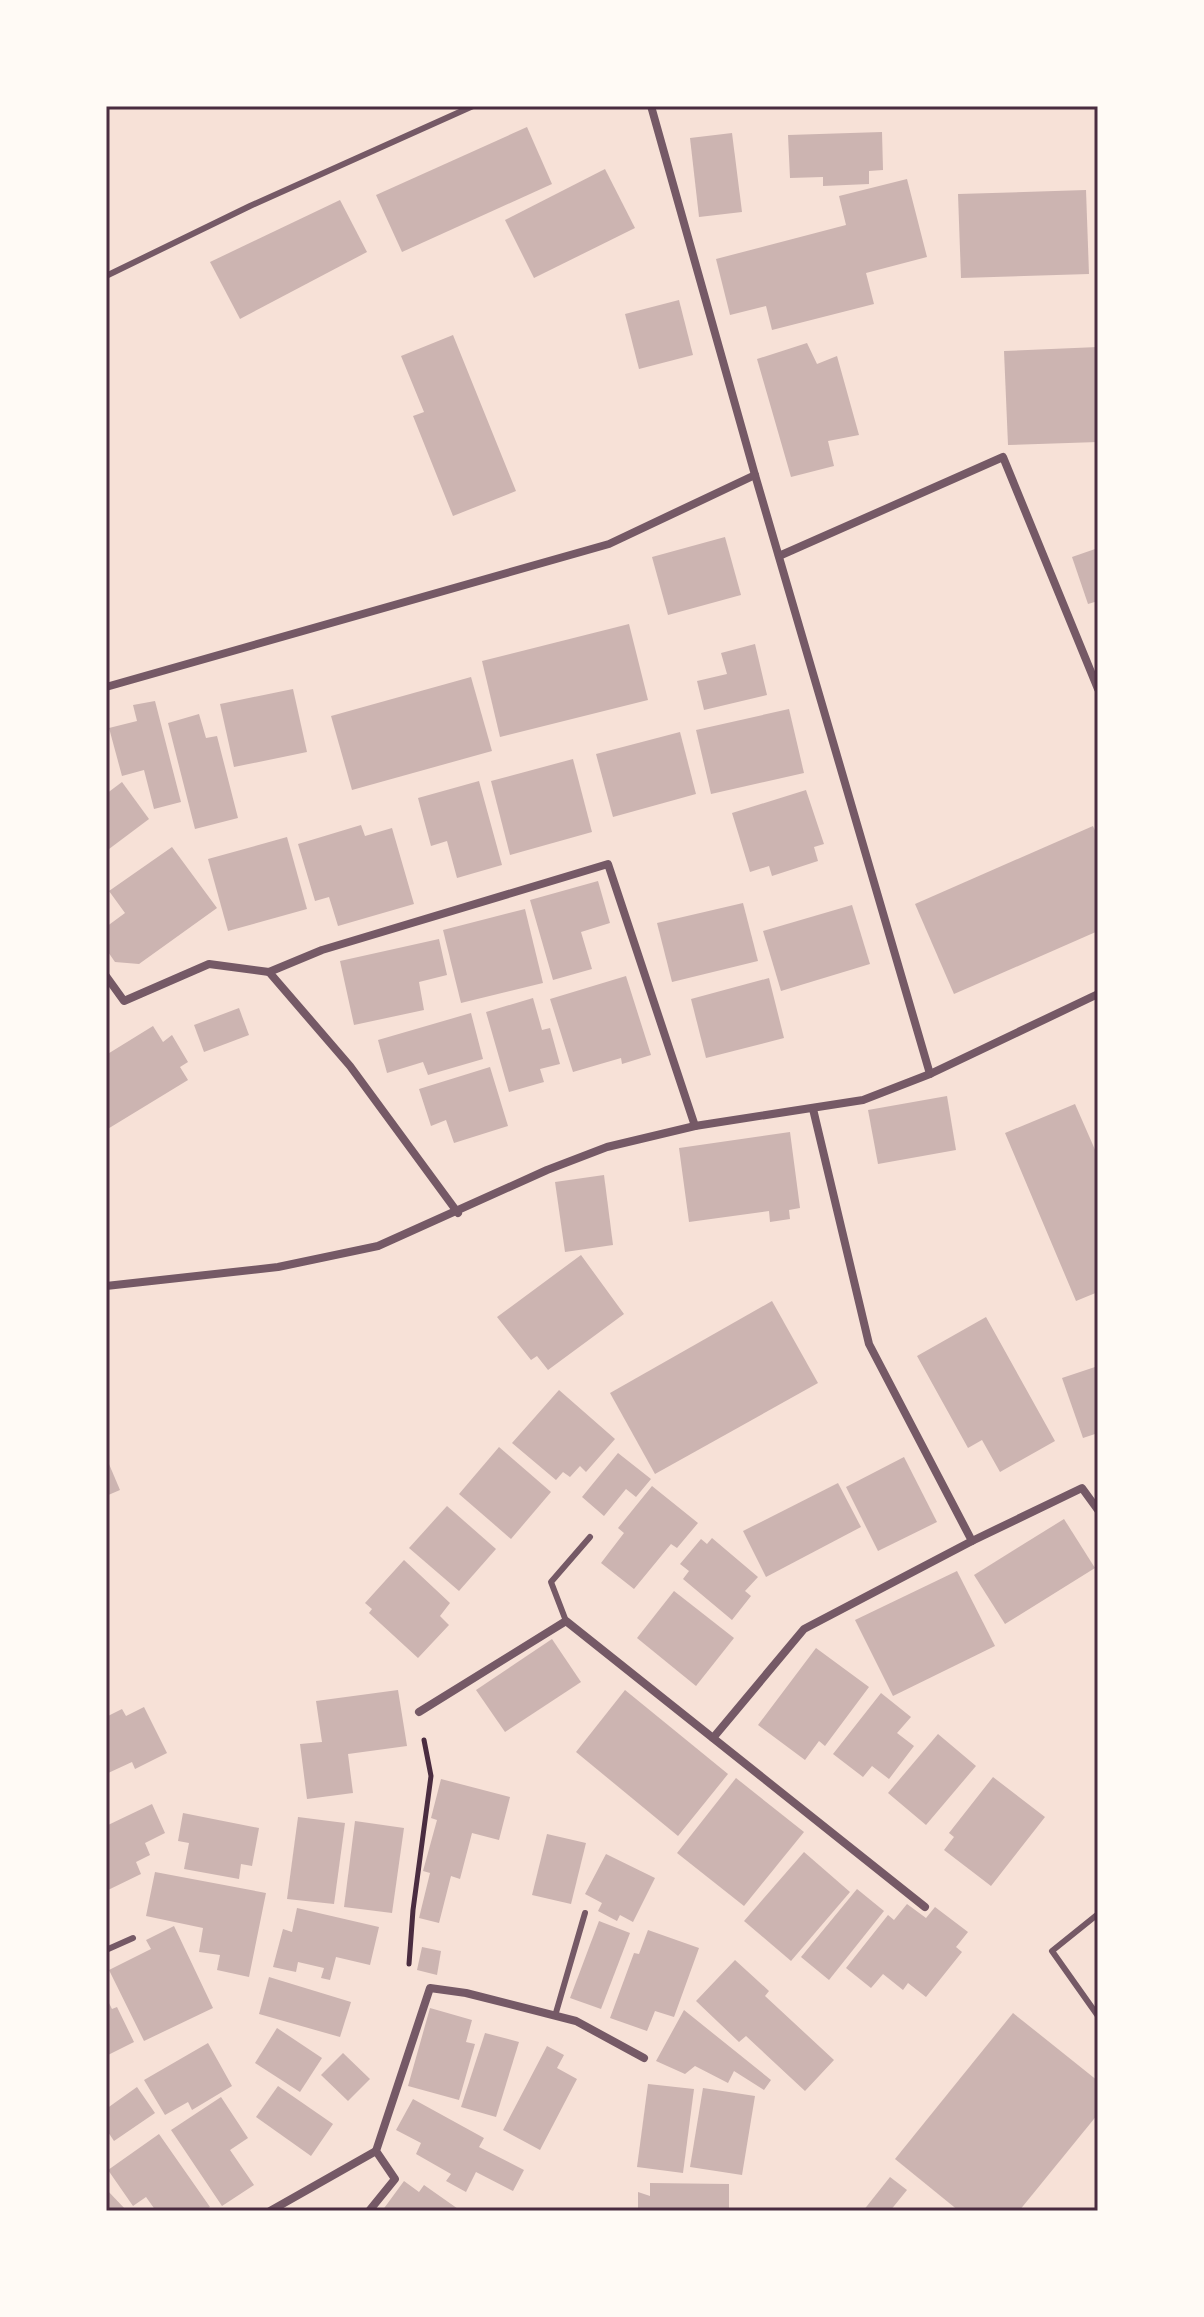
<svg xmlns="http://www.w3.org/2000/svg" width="1204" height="2317" viewBox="0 0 1204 2317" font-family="'Libre Baskerville',serif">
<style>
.building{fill:#ccb4b1}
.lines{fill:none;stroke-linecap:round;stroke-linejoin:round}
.path{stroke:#4a2c40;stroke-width:5}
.service{stroke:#755966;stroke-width:6}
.minor{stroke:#755966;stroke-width:8}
.neatline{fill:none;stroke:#4a2c40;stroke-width:3}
</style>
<rect width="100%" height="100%" fill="#f7e1d7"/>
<!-- building -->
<g class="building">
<polygon points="527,127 552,184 402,252 376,195"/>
<polygon points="882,132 883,170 869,171 869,184 823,186 823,177 790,178 788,135"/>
<polygon points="732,133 742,212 699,217 690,138"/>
<polygon points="605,169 635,228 534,278 505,220"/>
<polygon points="907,179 927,257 866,273 874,304 772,330 766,306 730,315 716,259 846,225 839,196"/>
<polygon points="1086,190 1089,274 961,278 958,194"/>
<polygon points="340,200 367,252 240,319 210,262"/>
<polygon points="679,300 693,355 639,369 625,314"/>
<polygon points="453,335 516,491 453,516 413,416 424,412 401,356"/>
<polygon points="807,343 817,364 837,356 859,435 828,441 834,466 791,477 757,359"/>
<polygon points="1098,347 1098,442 1008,445 1004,351"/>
<polygon points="725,537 741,595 668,615 652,557"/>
<polygon points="1098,548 1098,601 1088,604 1072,557"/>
<polygon points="629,624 648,700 500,737 482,661"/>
<polygon points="755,644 767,695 704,710 697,681 727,674 721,653"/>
<polygon points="471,677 492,751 352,790 331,716"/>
<polygon points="293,689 307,752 234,767 220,704"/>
<polygon points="155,701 181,802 154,809 144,770 122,776 109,728 137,721 133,705"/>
<polygon points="789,709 804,773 711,794 696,730"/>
<polygon points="199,714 206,738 217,736 238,818 195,829 168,723"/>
<polygon points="680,732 696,794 613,817 596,754"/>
<polygon points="573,759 592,832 510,855 491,781"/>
<polygon points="479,781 502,865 457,878 447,841 431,846 418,798"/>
<polygon points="122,782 149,819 109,849 106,845 106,794"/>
<polygon points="806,790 824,844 814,847 818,861 772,876 769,866 750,872 732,813"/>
<polygon points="361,825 365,836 392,828 414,904 338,926 329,897 315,901 298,844"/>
<polygon points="1093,826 1098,837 1098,931 954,994 915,904"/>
<polygon points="287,837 307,909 228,931 208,859"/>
<polygon points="172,847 217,908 139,964 115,962 106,949 106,927 125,913 109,891"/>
<polygon points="598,881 610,923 581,932 592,969 553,980 530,900"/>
<polygon points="743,903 758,961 672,982 657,923"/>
<polygon points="852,905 870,964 781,991 763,931"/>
<polygon points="525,909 543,983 461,1003 443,930"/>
<polygon points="439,939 447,975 419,982 424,1010 354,1025 340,961"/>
<polygon points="626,976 651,1055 622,1064 621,1058 573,1072 550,999"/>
<polygon points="769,978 784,1038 706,1058 691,999"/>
<polygon points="533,998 542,1030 550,1028 560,1064 540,1069 544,1082 509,1092 486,1012"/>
<polygon points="239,1008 249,1035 204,1052 194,1025"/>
<polygon points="471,1013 483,1059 428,1075 423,1062 387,1073 378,1040"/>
<polygon points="153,1026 163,1042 172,1035 188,1062 180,1067 188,1080 106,1130 106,1055"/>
<polygon points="490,1067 508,1126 454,1143 446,1120 431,1126 419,1089"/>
<polygon points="947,1096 956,1150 878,1164 868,1110"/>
<polygon points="1075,1104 1096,1152 1098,1151 1098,1292 1076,1301 1005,1133"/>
<polygon points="790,1132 800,1208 789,1210 790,1219 770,1222 769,1211 689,1222 679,1148"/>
<polygon points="604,1175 613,1245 565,1252 555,1182"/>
<polygon points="581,1255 624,1314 548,1370 537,1356 531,1360 497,1317"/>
<polygon points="772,1301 818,1383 655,1474 610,1393"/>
<polygon points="986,1317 1055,1441 1000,1472 982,1440 968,1448 917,1356"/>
<polygon points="1098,1366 1098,1433 1083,1438 1062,1378"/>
<polygon points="559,1390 615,1439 586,1472 580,1466 570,1477 563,1472 556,1480 512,1443"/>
<polygon points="499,1447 551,1492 511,1539 459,1494"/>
<polygon points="618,1453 651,1479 636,1497 626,1489 604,1516 582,1497"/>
<polygon points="106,1457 120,1490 106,1496"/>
<polygon points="904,1457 937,1522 878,1551 846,1487"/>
<polygon points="838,1483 861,1527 766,1577 743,1531"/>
<polygon points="652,1486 698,1523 677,1548 671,1544 634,1589 601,1563 624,1533 618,1528"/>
<polygon points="447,1506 496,1549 459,1591 409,1548"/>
<polygon points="1064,1519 1095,1568 1005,1624 974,1575"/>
<polygon points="712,1538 758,1577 745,1591 751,1596 732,1620 683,1579 689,1571 680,1564 701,1539 707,1544"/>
<polygon points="404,1560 450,1603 440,1616 449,1625 418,1658 369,1613 372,1609 365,1603"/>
<polygon points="957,1571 995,1646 893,1696 855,1620"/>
<polygon points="674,1591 734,1638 696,1686 637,1638"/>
<polygon points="552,1639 581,1682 505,1732 476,1690"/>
<polygon points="816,1648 869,1687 825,1746 819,1741 805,1760 758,1725"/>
<polygon points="398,1690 407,1746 348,1754 353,1793 307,1799 300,1744 322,1742 316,1701"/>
<polygon points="625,1690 728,1774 678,1836 576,1752"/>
<polygon points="881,1693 911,1717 897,1733 914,1746 889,1779 872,1766 863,1777 833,1754"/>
<polygon points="144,1707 167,1753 135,1769 132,1762 106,1774 106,1717 122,1709 126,1716"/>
<polygon points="938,1734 976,1766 926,1825 888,1793"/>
<polygon points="993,1777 1045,1817 991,1886 944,1850 954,1837 949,1833"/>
<polygon points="736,1778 804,1832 744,1906 677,1853"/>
<polygon points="441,1779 510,1797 499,1840 472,1833 460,1879 451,1876 439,1923 419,1918 430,1873 423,1871 437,1820 431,1818"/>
<polygon points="152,1804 165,1833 145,1843 150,1855 136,1862 141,1874 106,1891 106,1826"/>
<polygon points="183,1813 259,1828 252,1866 241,1864 239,1879 184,1869 189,1843 178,1841"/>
<polygon points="298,1817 345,1823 334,1904 287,1899"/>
<polygon points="355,1821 404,1828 392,1913 344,1907"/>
<polygon points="547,1834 586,1843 571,1904 532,1895"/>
<polygon points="804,1852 850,1892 791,1961 744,1921"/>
<polygon points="606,1854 655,1878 633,1922 620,1915 617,1921 598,1911 602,1903 585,1894"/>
<polygon points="155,1872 266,1893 249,1977 217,1970 220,1955 199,1952 203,1928 146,1916"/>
<polygon points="857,1889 884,1911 829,1980 801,1957"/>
<polygon points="907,1904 926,1918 935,1907 968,1932 956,1947 962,1952 926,1997 908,1983 903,1990 883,1974 871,1988 846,1968 888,1915 894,1920"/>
<polygon points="297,1908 379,1927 370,1965 336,1957 330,1980 321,1978 324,1968 298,1962 296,1972 273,1967 283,1929 292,1932"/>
<polygon points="599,1921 630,1933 601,2009 570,1998"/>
<polygon points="174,1926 213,2008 144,2041 109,1970 151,1949 146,1940"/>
<polygon points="648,1930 699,1948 674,2017 655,2011 647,2031 610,2018 634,1953 639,1954"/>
<polygon points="422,1947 441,1951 437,1975 417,1970"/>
<polygon points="735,1960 769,1991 765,1996 834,2060 805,2091 746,2036 739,2042 696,2001"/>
<polygon points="269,1977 351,2002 340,2037 259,2014"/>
<polygon points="106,1997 112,2009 117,2007 134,2042 106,2056"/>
<polygon points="430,2008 472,2020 466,2042 475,2044 459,2100 408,2086"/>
<polygon points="684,2010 771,2080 764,2090 734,2071 728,2083 695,2066 685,2074 656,2061"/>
<polygon points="1013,2013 1098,2081 1098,2114 1019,2211 959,2211 895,2159"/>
<polygon points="277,2028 322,2058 300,2092 255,2063"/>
<polygon points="485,2033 519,2042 496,2117 461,2107"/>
<polygon points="208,2043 232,2086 192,2110 188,2102 165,2115 144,2080"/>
<polygon points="547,2046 564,2055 557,2068 577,2079 540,2150 503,2130"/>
<polygon points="343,2053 370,2079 348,2101 321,2075"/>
<polygon points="648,2084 694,2089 683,2173 637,2167"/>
<polygon points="278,2086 333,2124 311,2156 256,2117"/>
<polygon points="137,2087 155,2113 114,2141 106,2129 106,2109"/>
<polygon points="703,2088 755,2096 742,2175 690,2167"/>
<polygon points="221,2097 248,2138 230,2150 254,2185 222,2206 171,2130"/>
<polygon points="413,2099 484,2138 479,2147 524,2170 513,2191 476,2172 466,2192 446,2181 451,2174 416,2154 421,2143 396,2130"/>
<polygon points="159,2134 210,2207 204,2211 156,2211 146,2197 133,2206 108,2170"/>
<polygon points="890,2177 907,2190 890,2211 863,2211"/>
<polygon points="404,2181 419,2192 424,2185 461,2211 382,2211"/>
<polygon points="650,2183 729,2184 729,2211 638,2211 638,2192 650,2196"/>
<polygon points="106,2189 127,2211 106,2211"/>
</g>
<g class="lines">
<!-- path -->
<polyline class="path" points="409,1964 413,1910 431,1776 424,1740"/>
<!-- service -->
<g class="service">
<polyline points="106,276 250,206 473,106"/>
<polyline points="566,1621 551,1582 590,1537"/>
<polyline points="1098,1914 1052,1951 1098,2016"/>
<polyline points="106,1950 133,1938"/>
<polyline points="555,2016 585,1913"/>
</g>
<!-- minor -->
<g class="minor">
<polyline points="651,106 755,475 930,1074"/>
<polyline points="779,556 1003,457 1098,689"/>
<polyline points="106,687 609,544 755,475"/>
<polyline points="269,972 322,950 608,864 695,1126"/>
<polyline points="106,976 124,1001 209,964 269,972 350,1066 458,1213"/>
<polyline points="813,1109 869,1344 972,1541"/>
<polyline points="106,1286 278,1267 378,1246 547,1170 607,1147 695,1126 863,1100 930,1074 1098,994"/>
<polyline points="419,1712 566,1621 925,1907"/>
<polyline points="713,1738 804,1629 972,1541 1082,1488 1098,1510"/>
<polyline points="270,2211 376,2151"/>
<polyline points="369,2211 395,2179 376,2151 430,1988 466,1993 576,2021 644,2058"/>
</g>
</g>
<!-- border -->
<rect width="1204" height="2317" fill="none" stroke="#fffaf5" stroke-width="216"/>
<rect x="108" y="108" width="988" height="2101" class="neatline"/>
</svg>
